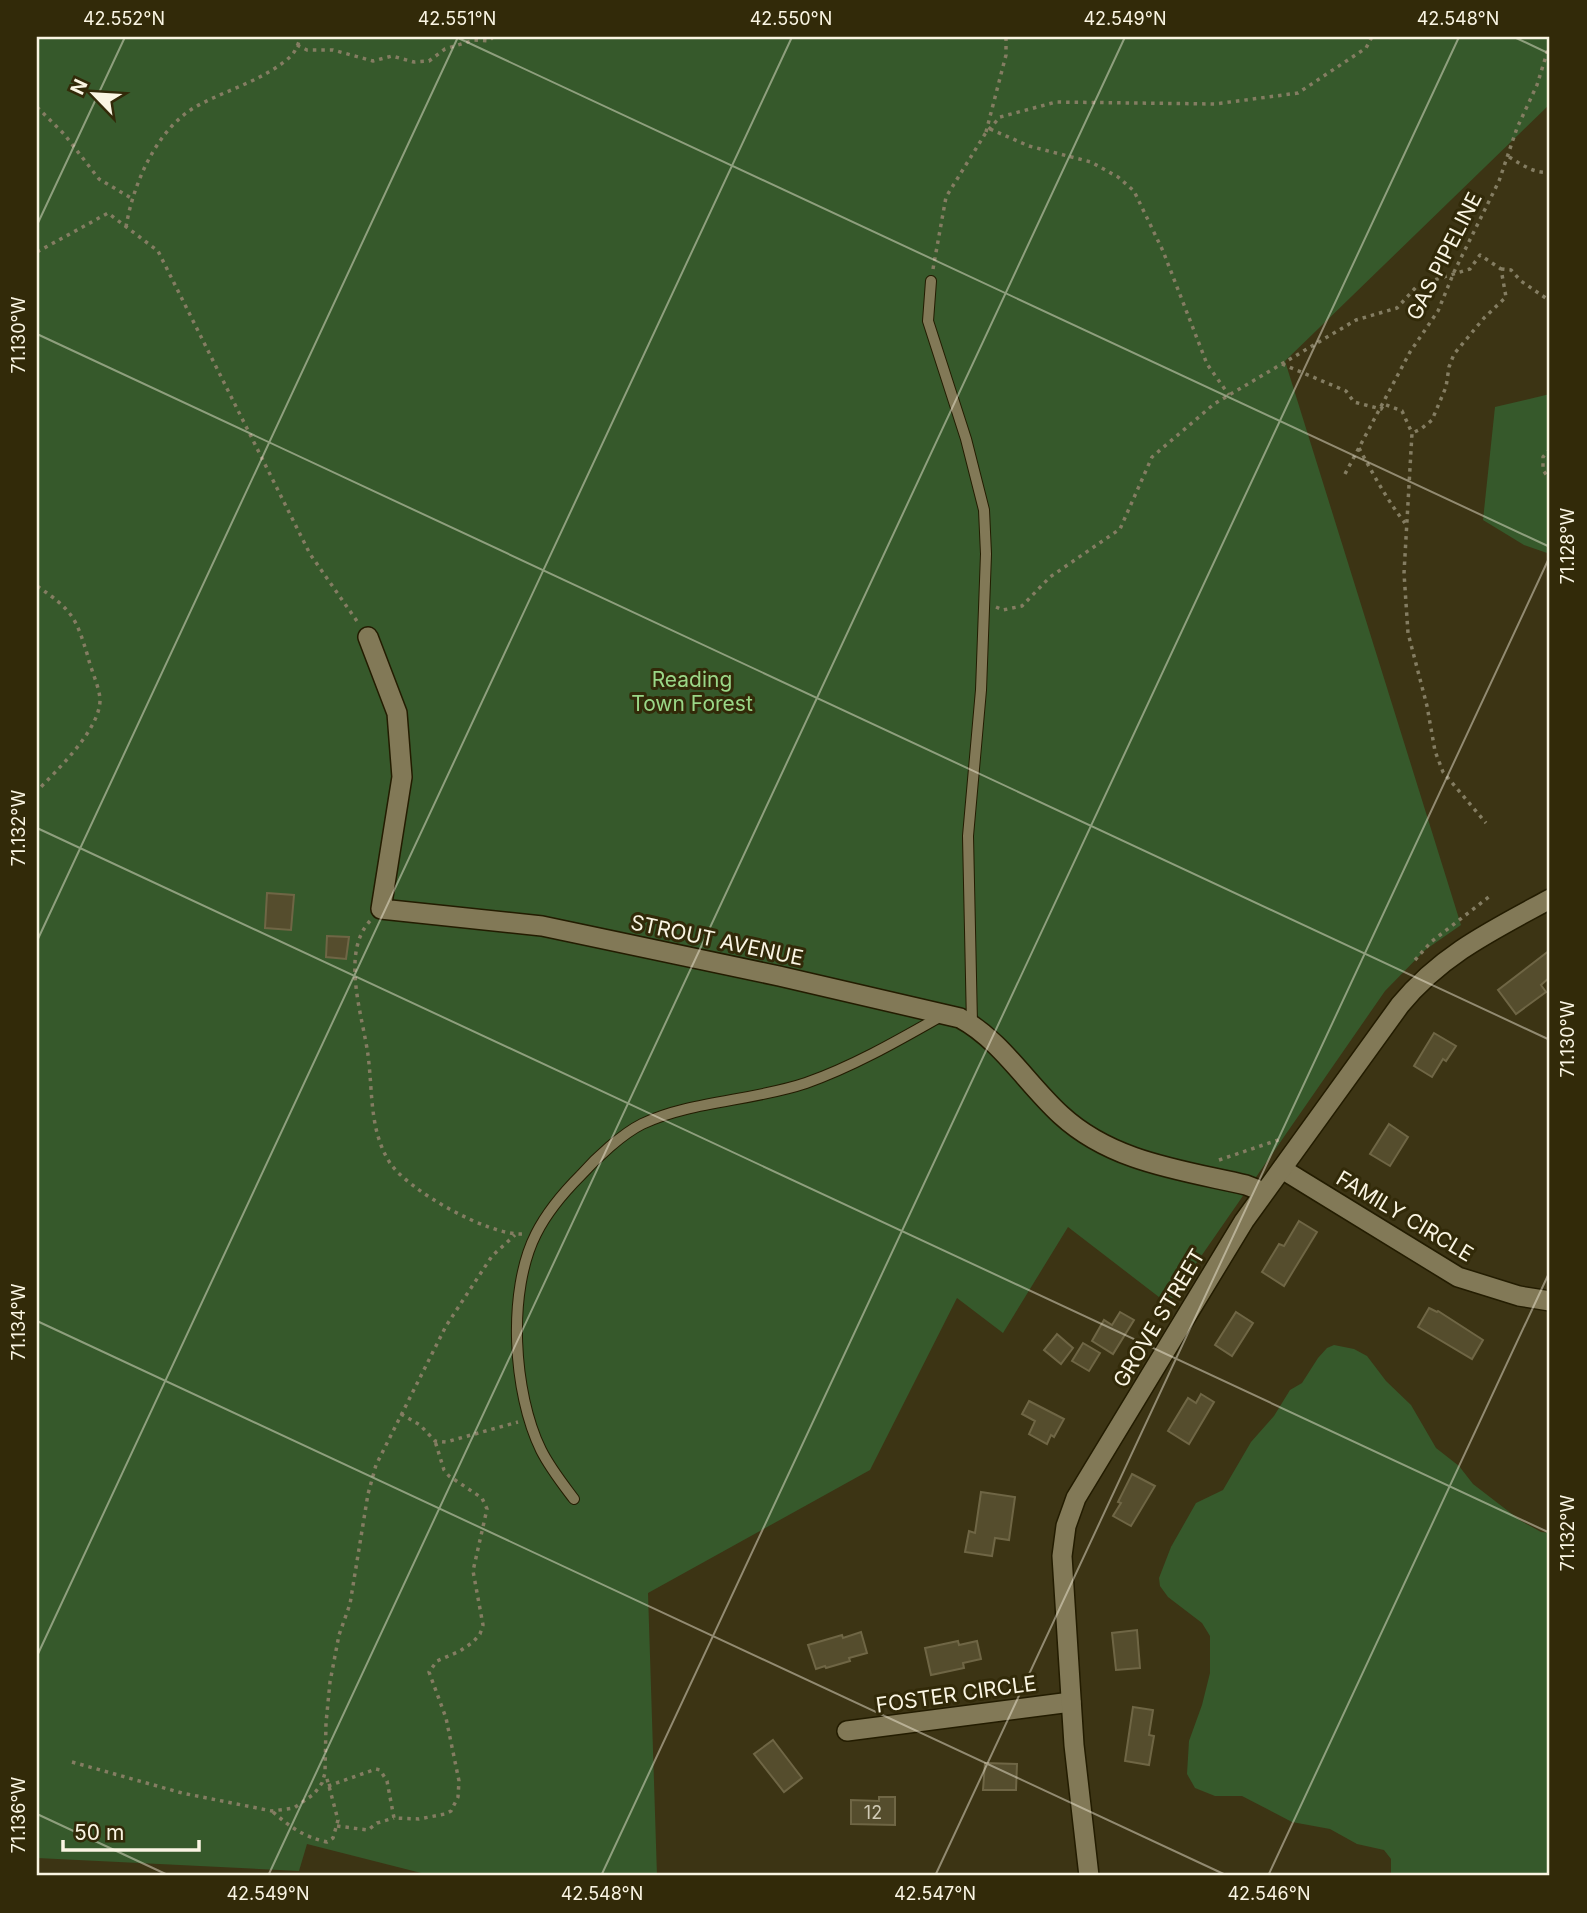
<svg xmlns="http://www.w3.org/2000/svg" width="1587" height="1913" viewBox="0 0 1587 1913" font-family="Inter,sans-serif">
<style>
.green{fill:#36592b}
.building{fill:#554d2d;stroke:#6f6645;stroke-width:2}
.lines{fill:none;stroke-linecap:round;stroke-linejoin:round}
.lane-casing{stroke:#231c00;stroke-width:12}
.street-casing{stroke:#231c00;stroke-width:22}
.path{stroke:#847d62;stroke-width:3.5;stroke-dasharray:3.5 5;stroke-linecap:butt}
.lane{stroke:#827957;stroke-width:10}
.street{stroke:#827957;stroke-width:19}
.ticks{fill:none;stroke:#faf5e3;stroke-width:2;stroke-opacity:0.45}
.labels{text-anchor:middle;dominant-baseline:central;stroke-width:6;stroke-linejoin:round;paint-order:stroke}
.number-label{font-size:18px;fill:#d1cbb6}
.street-label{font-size:21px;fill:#faf5e3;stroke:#322a09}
.park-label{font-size:21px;fill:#9ad787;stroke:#322a09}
.neatline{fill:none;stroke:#faf5e3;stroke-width:2.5}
.ticks-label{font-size:18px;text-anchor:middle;fill:#faf5e3}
</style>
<rect width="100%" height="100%" fill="#3c3414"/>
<!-- green -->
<g class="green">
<polygon points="37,37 1550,37 1550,104 1285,361 1461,925 1425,950 1385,991 1168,1304 1068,1227 1003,1333 957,1298 870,1470 648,1593 657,1876 433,1876 307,1844 299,1871 37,1858"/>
<polygon points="1550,394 1550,554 1524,545 1483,520 1495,407"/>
<polygon points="1334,1345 1354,1349 1367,1356 1386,1381 1411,1405 1436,1448 1459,1466 1473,1484 1521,1521 1541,1532 1550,1533 1550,1876 1391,1876 1391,1859 1384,1850 1357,1844 1330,1829 1292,1822 1242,1796 1215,1796 1195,1788 1187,1774 1189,1741 1202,1705 1210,1673 1210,1636 1202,1623 1168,1597 1160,1586 1159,1578 1171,1547 1196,1503 1223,1490 1251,1442 1274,1416 1290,1390 1302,1383 1318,1358 1327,1348"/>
</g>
<!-- building -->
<g class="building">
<polygon points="267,893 294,895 291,930 265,928"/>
<polygon points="327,936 349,937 346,959 326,957"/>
<polygon points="1550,950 1550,977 1541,985 1546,992 1516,1014 1498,990"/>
<polygon points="1434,1033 1456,1046 1446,1061 1443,1059 1432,1077 1414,1066"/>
<polygon points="1389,1124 1408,1137 1390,1166 1370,1154"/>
<polygon points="1299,1221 1317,1232 1284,1286 1262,1272 1279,1244 1284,1246"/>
<polygon points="1429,1308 1437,1312 1438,1311 1483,1340 1472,1359 1418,1327"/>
<polygon points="1120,1312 1134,1320 1113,1354 1092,1341 1104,1320 1112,1325"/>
<polygon points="1236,1312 1253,1323 1232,1356 1215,1345"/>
<polygon points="1057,1334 1073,1348 1061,1364 1044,1350"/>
<polygon points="1083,1343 1100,1353 1089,1371 1072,1361"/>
<polygon points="1201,1394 1214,1402 1189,1444 1168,1431 1188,1398 1196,1403"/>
<polygon points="1029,1401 1064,1419 1054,1437 1051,1435 1047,1444 1029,1434 1035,1421 1022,1414"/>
<polygon points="1132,1474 1155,1486 1131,1526 1113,1516 1121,1503 1118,1502"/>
<polygon points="981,1492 1015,1497 1009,1540 995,1538 992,1556 965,1552 969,1531 975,1533"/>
<polygon points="1137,1630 1140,1668 1116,1670 1112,1633"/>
<polygon points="861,1632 867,1653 849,1658 850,1661 826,1668 825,1666 816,1669 808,1645 842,1635 843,1638"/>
<polygon points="958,1641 959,1645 977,1641 981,1659 963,1663 964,1668 931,1675 925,1648"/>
<polygon points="1133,1707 1153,1710 1149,1735 1154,1736 1149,1765 1125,1761"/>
<polygon points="773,1740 802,1778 784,1792 754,1754"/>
<polygon points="985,1763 1017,1764 1016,1790 983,1790"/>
<polygon points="879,1797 895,1797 895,1825 851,1824 851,1800 879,1801"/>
</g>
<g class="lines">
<!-- lane casing -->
<g class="lane-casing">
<g id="lane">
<polyline points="931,281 928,321 966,439 984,510 986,554 981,690 968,836 972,1024"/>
<path d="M574,1499C562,1483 550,1468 541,1450C513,1393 507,1291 536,1234C547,1212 564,1192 581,1175C596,1158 622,1134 642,1124C690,1101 753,1101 806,1083C854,1066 899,1040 943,1015"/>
</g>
</g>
<!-- street casing -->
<g class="street-casing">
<g id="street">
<path d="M368,637L397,713L402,777L381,909L542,926L779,976L960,1018C1001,1040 1027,1084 1061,1115C1112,1162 1181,1170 1246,1185L1264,1192"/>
<polyline points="1282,1169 1458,1277 1519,1296 1550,1301"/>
<polyline points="847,1731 1071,1702"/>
<path d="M1089,1876L1074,1745L1062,1556L1066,1526L1076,1498L1244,1221L1400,1005C1442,954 1493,930 1550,899"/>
</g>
</g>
<!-- path -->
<g class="path">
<polyline points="297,45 307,50 333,50 373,61 392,56 414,62 429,61 445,49 474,40 489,41 493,37"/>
<polyline points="37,107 64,134 99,179 131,198"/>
<polyline points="990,129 1029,146 1091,162 1118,177 1134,191 1163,251 1207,364 1229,395"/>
<polyline points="986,132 1006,55 1006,37"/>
<path d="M1509,157C1523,165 1534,174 1550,172"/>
<path d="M126,227C133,184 157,128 197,106C228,89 265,80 291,56C296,51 298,43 301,37"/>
<polyline points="37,252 108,213 158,251 310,554 359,624"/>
<polyline points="933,269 946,197 985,134 1000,117 1056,102 1215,104 1298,93 1366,48 1372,37"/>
<polyline points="1501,269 1511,270 1521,281 1550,301"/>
<polyline points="1282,364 1346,391 1354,402 1381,409 1384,404 1402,411 1412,433 1404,573 1408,633 1427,706 1435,751 1443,772 1486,823"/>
<path d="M1359,448C1373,474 1387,500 1405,523"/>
<polyline points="1550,449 1543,457 1543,470 1550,480"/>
<polyline points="1345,474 1410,352 1438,311 1454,272 1499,181 1517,128 1537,85 1550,43"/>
<path d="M37,586C72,610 76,617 88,657C91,670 99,686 100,699C101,729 56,771 37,791"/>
<polyline points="996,607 1003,610 1022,606 1050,577 1120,529 1152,457 1214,404 1356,320 1397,308 1418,285 1470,269 1480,255 1501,269 1506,297 1484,318 1454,354 1449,367 1446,387 1432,420 1421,429 1412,433"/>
<path d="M370,921C340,953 363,1017 368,1055C373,1093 369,1130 390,1163C409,1191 489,1236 523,1234"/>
<polyline points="1415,960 1431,942 1490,896"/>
<polyline points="1219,1160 1281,1139"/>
<polyline points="401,1414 420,1425 435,1441 446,1442 518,1422"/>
<polyline points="72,1762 182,1793 272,1811 294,1808 314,1794 322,1783 325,1773 326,1723 330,1682 339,1635 350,1604 368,1494 376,1465 446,1326 492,1256 515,1235"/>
<polyline points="328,1786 376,1769 380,1770 387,1781 394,1818 419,1819 445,1814 451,1811 458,1797 459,1781 446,1718 429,1672 437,1661 460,1651 473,1642 480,1634 483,1625 473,1571 487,1509 482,1498 449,1476 444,1470 435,1441"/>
<path d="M273,1812C290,1827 304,1837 327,1842L333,1838L338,1820L326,1775"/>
<polyline points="337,1826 368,1830 377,1823 394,1818"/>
</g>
<!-- lane -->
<use href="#lane" class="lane"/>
<!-- street -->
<use href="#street" class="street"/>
</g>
<!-- ticks -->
<path class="ticks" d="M456,37L1550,547M1514,37L1550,54M37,225L125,37M37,334L1550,1040M37,828L1550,1533M37,941L458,37M37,1321L1228,1876M37,1656L792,37M37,1814L170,1876M268,1876L1125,37M601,1876L1459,37M935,1876L1550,556M1268,1876L1550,1271"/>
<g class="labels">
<!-- number labels -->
<g class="number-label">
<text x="873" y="1812">12</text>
</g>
<!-- street labels -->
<g class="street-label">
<text transform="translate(1444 256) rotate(-63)">GAS PIPELINE</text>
<text transform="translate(717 940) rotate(12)">STROUT AVENUE</text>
<text transform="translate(1405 1216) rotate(31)">FAMILY CIRCLE</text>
<text transform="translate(1159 1318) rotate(-59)">GROVE STREET</text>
<text transform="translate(956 1694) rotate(-8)">FOSTER CIRCLE</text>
</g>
<!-- park labels -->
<g class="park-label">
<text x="692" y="679">Reading<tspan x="692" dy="24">Town Forest</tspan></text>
</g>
</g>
<!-- border -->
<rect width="1587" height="1913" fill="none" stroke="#322a09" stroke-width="77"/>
<!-- north arrow -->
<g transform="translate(94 94) rotate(295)" stroke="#322a09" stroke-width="5" paint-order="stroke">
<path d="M0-5L12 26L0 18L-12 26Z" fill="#faf5e3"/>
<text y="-10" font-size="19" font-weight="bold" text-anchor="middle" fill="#faf5e3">N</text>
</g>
<!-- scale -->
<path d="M63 1840v10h136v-10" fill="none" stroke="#faf5e3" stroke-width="3.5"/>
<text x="74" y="1840" font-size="21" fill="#faf5e3" stroke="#322a09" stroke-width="5" paint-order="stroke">50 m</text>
<rect x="38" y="38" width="1510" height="1836" class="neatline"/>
<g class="ticks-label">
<text x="124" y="25">42.552°N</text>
<text x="457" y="25">42.551°N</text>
<text x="791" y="25">42.550°N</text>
<text x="1125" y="25">42.549°N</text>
<text x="1458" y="25">42.548°N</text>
<text transform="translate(19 335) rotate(-90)" y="6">71.130°W</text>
<text transform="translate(1568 546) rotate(-90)" y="6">71.128°W</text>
<text transform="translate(19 828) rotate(-90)" y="6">71.132°W</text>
<text transform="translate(1568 1039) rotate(-90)" y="6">71.130°W</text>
<text transform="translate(19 1322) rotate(-90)" y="6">71.134°W</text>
<text transform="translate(1568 1533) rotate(-90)" y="6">71.132°W</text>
<text transform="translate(19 1815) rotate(-90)" y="6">71.136°W</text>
<text x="268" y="1900">42.549°N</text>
<text x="602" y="1900">42.548°N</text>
<text x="935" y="1900">42.547°N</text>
<text x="1269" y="1900">42.546°N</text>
</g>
</svg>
